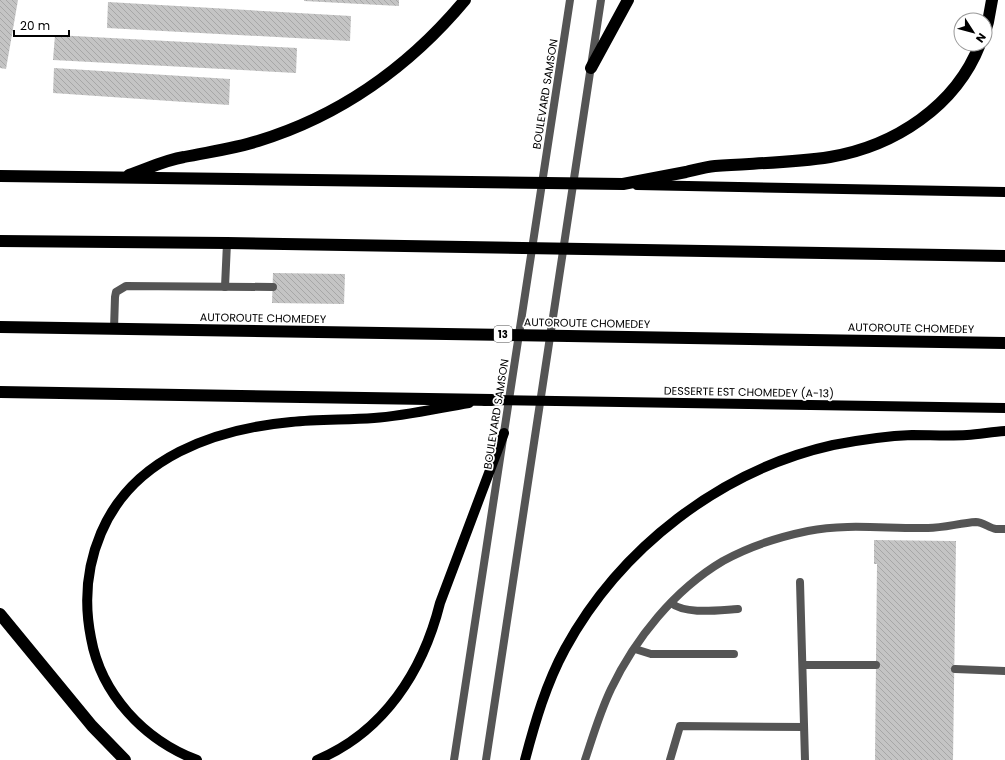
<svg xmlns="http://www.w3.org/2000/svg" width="1005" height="760" viewBox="0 0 1005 760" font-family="Poppins,sans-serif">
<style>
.building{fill:url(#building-back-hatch)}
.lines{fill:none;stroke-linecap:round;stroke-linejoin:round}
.service{stroke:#555;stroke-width:8}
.tertiary{stroke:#555;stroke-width:8}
.primary{stroke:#000;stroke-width:10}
.motorway{stroke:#000;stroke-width:12}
.labels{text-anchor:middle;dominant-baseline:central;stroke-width:3.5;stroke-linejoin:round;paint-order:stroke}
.shield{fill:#fff;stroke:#4c4c4c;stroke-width:1}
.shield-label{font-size:10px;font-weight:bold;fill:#000}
.street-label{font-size:11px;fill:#000;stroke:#fff}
</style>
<defs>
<pattern id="building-back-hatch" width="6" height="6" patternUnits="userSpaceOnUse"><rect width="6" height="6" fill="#c4c4c4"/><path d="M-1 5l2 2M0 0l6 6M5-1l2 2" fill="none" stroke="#a7a7a7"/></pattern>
</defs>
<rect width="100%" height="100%" fill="#fff"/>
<!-- building -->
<g class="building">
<polygon points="0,0 18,0 6,69 0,68"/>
<polygon points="304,0 399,0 399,6 304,1"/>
<polygon points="108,2 351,16 350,41 107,28"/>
<polygon points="55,35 297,48 296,73 53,60"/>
<polygon points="54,68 230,79 229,105 53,93"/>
<polygon points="273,273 345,274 344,304 272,303"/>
<polygon points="874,540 956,541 953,760 875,760 877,564 874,564"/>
</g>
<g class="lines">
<!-- service -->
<g class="service">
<polyline points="225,287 227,243"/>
<polyline points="114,329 115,297 116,292 126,286 273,287"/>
<polyline points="800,582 805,760"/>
<path d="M671,603C686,615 719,610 738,609"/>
<polyline points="635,649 651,654 734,654"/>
<polyline points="803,665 876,665"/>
<polyline points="955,669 1005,671"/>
<path d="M585,760C593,736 600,712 611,689C635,639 674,590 723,561C748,547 779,537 808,531C847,523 888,529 928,528C944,528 960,523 976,522C983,522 989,528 996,529C999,529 1002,529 1005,529"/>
<polyline points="670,760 680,726 804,727"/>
</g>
<!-- tertiary -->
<g class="tertiary">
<polyline points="454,760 570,0"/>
<polyline points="486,760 601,0"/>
</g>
<!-- primary -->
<g class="primary">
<polyline points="637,185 1005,192"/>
<polyline points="485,401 492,400 1005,408"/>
<path d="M197,760C144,740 101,694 91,638C84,603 87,566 101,533C133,457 215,429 291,422C318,419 346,420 374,418C404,416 439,408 469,403"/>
<path d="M317,760C384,732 423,671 440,603L504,433"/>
<path d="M525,760C535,722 546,684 565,649C620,548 721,470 833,445C859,440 886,436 912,435C930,435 949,436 967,435C980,434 992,432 1005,431"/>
</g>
<!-- motorway -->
<g class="motorway">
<polyline points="985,32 988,22 992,0"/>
<polyline points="591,68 628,0"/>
<path d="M129,175C147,169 165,160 184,157C208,152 233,149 258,141C340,116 410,66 465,0"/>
<path d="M0,176L623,184C644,180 665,176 686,172C695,170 705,167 715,166C754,163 792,163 830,157C895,146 956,106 980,44"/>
<polyline points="0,241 227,243 1005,256"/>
<polyline points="0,327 1005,343"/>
<polyline points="0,392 492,400"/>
<polyline points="0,614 92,726 125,760"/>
</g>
</g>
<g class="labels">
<!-- shield labels -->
<rect class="shield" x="494" y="326" width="18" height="16" rx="3"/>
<g class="shield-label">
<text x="503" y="334">13</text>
</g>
<!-- street labels -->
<g class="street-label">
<text transform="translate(545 94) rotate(-81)">BOULEVARD SAMSON</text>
<text transform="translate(263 318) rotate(1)">AUTOROUTE CHOMEDEY</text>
<text transform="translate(587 323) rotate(1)">AUTOROUTE CHOMEDEY</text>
<text transform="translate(911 328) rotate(1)">AUTOROUTE CHOMEDEY</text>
<text transform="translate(749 392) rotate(1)">DESSERTE EST CHOMEDEY (A-13)</text>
<text transform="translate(496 414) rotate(-81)">BOULEVARD SAMSON</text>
</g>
</g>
<!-- north arrow -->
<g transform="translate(973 32) rotate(126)"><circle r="19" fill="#ffffff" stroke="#999999"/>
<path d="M0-3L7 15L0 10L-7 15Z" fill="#000000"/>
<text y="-6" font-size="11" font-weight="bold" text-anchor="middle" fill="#000000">N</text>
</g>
<!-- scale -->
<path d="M14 30v6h55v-6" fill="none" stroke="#000000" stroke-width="2"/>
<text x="20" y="30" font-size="12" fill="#000000" stroke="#ffffff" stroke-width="3" paint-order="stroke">20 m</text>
</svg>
